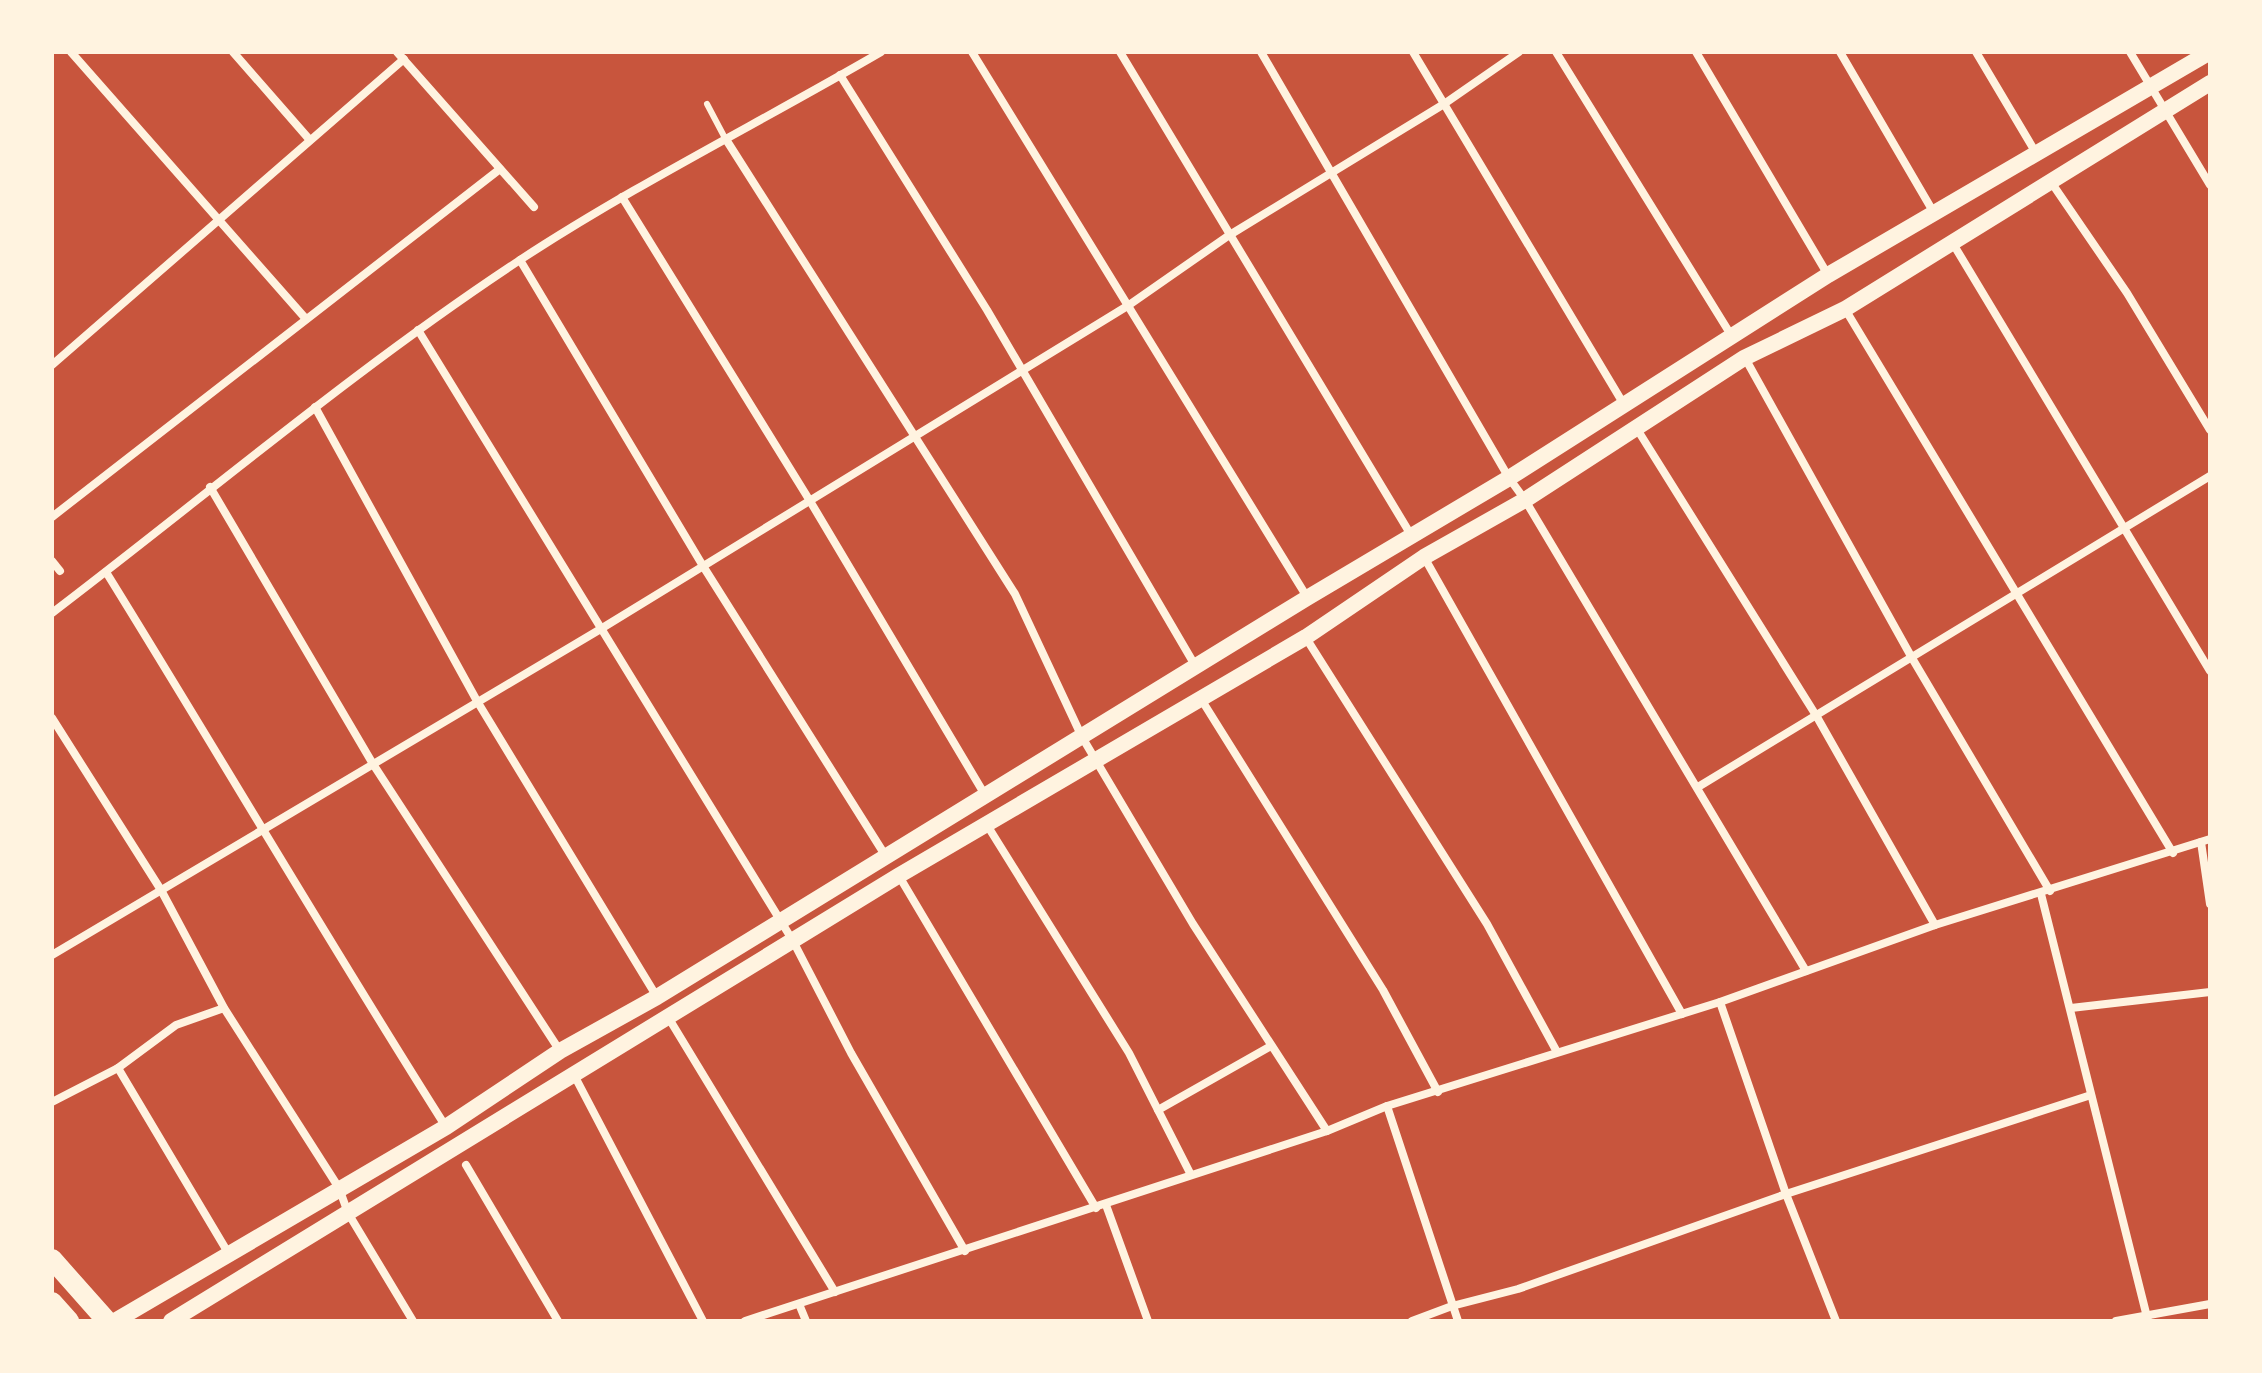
<svg xmlns="http://www.w3.org/2000/svg" width="2262" height="1373" viewBox="0 0 2262 1373" font-family="Lora,serif">
<style>
.lines{fill:none;stroke-linecap:round;stroke-linejoin:round}
.service{stroke:#fff3e0;stroke-width:6}
.minor{stroke:#fff3e0;stroke-width:8}
.secondary{stroke:#fff3e0;stroke-width:16}
.primary{stroke:#fff3e0;stroke-width:20}
</style>
<rect width="100%" height="100%" fill="#c8553d"/>
<g class="lines">
<!-- service -->
<polyline class="service" points="707,104 726,140"/>
<!-- minor -->
<g class="minor">
<polyline points="71,52 306,319"/>
<polyline points="233,52 309,139"/>
<polyline points="397,52 534,207"/>
<polyline points="972,52 1307,597"/>
<polyline points="1120,52 1411,535"/>
<polyline points="1261,52 1509,478 1525,500 1806,971"/>
<polyline points="1413,52 1623,403"/>
<polyline points="1556,52 1731,335"/>
<polyline points="1696,52 1828,275"/>
<polyline points="1840,52 1934,213"/>
<polyline points="1976,52 2036,153"/>
<polyline points="2130,52 2210,185"/>
<polyline points="840,75 987,310 1196,667"/>
<polyline points="727,141 1015,594 1082,737 1193,924 1327,1131"/>
<polyline points="2051,182 2127,293 2210,430"/>
<polyline points="622,197 810,501 985,795"/>
<polyline points="1952,242 2210,671"/>
<polyline points="520,260 703,566 885,855"/>
<polyline points="1845,309 2173,853"/>
<polyline points="418,330 793,941 851,1053 965,1251"/>
<polyline points="1745,358 1912,658 2050,891"/>
<polyline points="52,365 404,59"/>
<polyline points="315,407 477,701 657,997"/>
<polyline points="1637,429 1817,717 1935,925"/>
<polyline points="210,487 373,764 560,1051"/>
<polyline points="52,517 500,169"/>
<polyline points="1424,557 1682,1014"/>
<polyline points="52,561 60,571"/>
<path d="M106,572C220,756 330,944 446,1127"/>
<path d="M52,613C207,495 356,368 520,260C636,184 761,122 881,52"/>
<polyline points="1306,638 1487,924 1557,1052"/>
<polyline points="1201,699 1383,990 1438,1092"/>
<polyline points="52,718 161,890 224,1008 339,1188 348,1213 413,1321"/>
<polyline points="1698,787 2210,476"/>
<polyline points="987,825 1129,1053 1190,1173"/>
<polyline points="2201,842 2210,904"/>
<polyline points="899,876 1096,1208"/>
<polyline points="2041,894 2148,1321"/>
<polyline points="52,955 599,630 1129,305 1228,236 1444,104 1519,52"/>
<polyline points="1720,1002 1786,1194 1836,1321"/>
<polyline points="2071,1008 2210,992"/>
<polyline points="668,1017 835,1292"/>
<polyline points="118,1068 230,1256"/>
<polyline points="573,1073 703,1321"/>
<polyline points="52,1102 118,1068 176,1025 224,1008"/>
<polyline points="1387,1106 1458,1321"/>
<polyline points="1158,1110 1271,1046"/>
<polyline points="466,1165 558,1321"/>
<polyline points="1106,1205 1148,1321"/>
<polyline points="799,1304 806,1321"/>
<polyline points="745,1321 1327,1131 1387,1106 1720,1002 1935,925 2210,839"/>
<polyline points="1412,1321 1452,1306 1518,1289 1786,1194 2091,1095"/>
<polyline points="2116,1321 2210,1304"/>
</g>
<!-- secondary -->
<g class="secondary">
<polyline points="115,1321 446,1127 560,1051 657,997 1307,598 1509,478 1828,275 2210,52"/>
<polyline points="171,1321 898,876 1306,637 1424,557 1525,500 1744,358 1845,309 2210,83"/>
</g>
<!-- primary -->
<g class="primary">
<polyline points="52,1259 107,1321"/>
<polyline points="52,1302 69,1321"/>
</g>
</g>
<!-- border -->
<rect width="2262" height="1373" fill="none" stroke="#fff3e0" stroke-width="108"/>
</svg>
